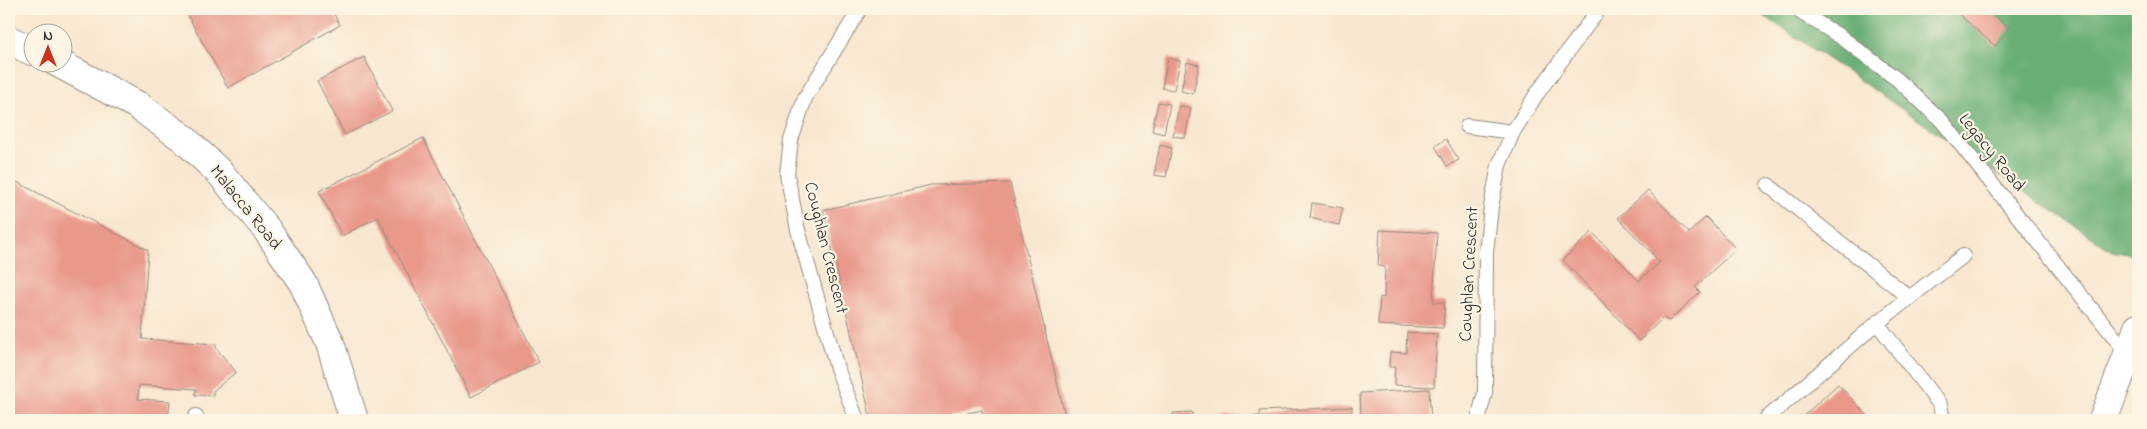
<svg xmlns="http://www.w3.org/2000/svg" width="2147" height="429" viewBox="0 0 2147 429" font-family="'Indie Flower',sans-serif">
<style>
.forest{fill:#68ae74;stroke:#4a6c50}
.building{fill:#e9988a}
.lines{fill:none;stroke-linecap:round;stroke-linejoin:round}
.lane-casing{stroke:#92897e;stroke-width:16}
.street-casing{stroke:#92897e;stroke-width:30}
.lane{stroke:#fff;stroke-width:14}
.street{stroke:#fff;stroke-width:28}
.labels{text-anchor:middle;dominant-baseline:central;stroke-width:4.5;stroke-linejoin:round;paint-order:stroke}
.street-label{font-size:18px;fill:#2b2b2b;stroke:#fcf5e5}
</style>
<rect width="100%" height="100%" fill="#fcf5e5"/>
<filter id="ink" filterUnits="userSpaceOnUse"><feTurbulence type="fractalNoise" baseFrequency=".02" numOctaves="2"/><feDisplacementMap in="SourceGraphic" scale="10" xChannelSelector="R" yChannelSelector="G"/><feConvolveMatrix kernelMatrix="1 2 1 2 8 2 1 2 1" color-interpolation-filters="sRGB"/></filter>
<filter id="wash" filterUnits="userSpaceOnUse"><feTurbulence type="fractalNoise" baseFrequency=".0096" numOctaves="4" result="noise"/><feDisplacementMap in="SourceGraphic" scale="20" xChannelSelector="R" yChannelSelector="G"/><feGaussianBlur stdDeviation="1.12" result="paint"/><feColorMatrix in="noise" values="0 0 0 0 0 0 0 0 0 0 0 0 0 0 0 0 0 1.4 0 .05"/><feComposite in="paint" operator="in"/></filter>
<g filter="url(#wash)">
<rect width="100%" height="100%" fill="#f8e7d0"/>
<!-- forest -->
<polygon class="forest" points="1754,9 2138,9 2138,256 2112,251"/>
<g id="blocks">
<!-- building -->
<g class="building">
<polygon points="184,9 331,9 340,25 228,88"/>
<polygon points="1953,9 1987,9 2010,28 1995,46"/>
<polygon points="364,57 392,111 345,135 317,81"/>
<polygon points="1168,58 1180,61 1174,90 1162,88"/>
<polygon points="1187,62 1199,65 1193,94 1181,91"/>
<polygon points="1158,102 1170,104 1164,134 1152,131"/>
<polygon points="1179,106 1191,108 1185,138 1173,136"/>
<polygon points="423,138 539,362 471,397 378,217 342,236 319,191"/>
<polygon points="1446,139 1459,160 1447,166 1435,146"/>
<polygon points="1160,145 1172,148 1166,177 1154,175"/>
<polygon points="9,178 148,250 142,339 216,344 216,348 236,372 213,391 213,396 195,395 196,389 139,385 138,399 170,401 168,420 138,418 138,420 9,420"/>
<polygon points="1010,183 1066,420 984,420 982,410 935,420 871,420 823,210 931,185"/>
<polygon points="1648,190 1689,233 1706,217 1736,249 1695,287 1700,292 1669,321 1663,318 1639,341 1563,260 1592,232 1639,281 1660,262 1618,218"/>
<polygon points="1312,203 1343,208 1339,225 1310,218"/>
<polygon points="1380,230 1437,233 1433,302 1445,302 1443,328 1378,325 1380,297 1384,298 1385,267 1378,266"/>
<polygon points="1407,332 1437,334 1434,387 1394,385 1395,367 1389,367 1390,352 1406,353"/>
<polygon points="1838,384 1871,420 1799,420"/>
<polygon points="1429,389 1431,420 1361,420 1360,393"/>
<polygon points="1352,407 1352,420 1223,420 1223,417 1260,416 1260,411"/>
<polygon points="1192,412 1193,420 1174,420 1173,413"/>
</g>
</g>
</g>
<g filter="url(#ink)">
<use href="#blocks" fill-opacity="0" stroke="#92897e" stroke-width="1"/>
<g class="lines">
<!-- lane casing -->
<g class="lane-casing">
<g id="lane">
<polyline points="1795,9 1841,37 1898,80 1942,121 2127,353"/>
<polyline points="1467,126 1513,132"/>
<polyline points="1768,185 1910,298"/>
<polyline points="1877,323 1940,405 1943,420"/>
<polyline points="196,416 196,420"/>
<polyline points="857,420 837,368 798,230 787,174 791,140 805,98 860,9"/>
<polyline points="1478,420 1485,392 1486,252 1491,207 1499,165 1513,132 1536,95 1599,9"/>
<polyline points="1765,420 1877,323 1963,256"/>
</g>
</g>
<!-- street casing -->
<g class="street-casing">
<g id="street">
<polyline points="9,40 32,51"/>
<polyline points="56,62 137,105 183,138 220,173 267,230 303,283 330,343 354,420"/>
<polyline points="2103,420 2138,328"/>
</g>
</g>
<!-- lane -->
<use href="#lane" class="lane"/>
<!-- street -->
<use href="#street" class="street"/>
</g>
</g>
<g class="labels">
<!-- street labels -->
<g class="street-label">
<text transform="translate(1991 153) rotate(51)">Legacy Road</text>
<text transform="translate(245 208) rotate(51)">Malacca Road</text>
<text transform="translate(825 248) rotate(76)">Coughlan Crescent</text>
<text transform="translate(1470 274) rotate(-87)">Coughlan Crescent</text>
</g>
</g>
<!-- margin -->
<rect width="2147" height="429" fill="none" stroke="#fcf5e5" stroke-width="30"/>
<!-- north arrow -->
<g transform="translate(48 48)"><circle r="24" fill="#fcf5e5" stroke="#a8a49b"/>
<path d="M0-4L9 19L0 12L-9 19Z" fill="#c8321e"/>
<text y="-8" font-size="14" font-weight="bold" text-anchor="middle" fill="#2b2b2b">N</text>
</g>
</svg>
